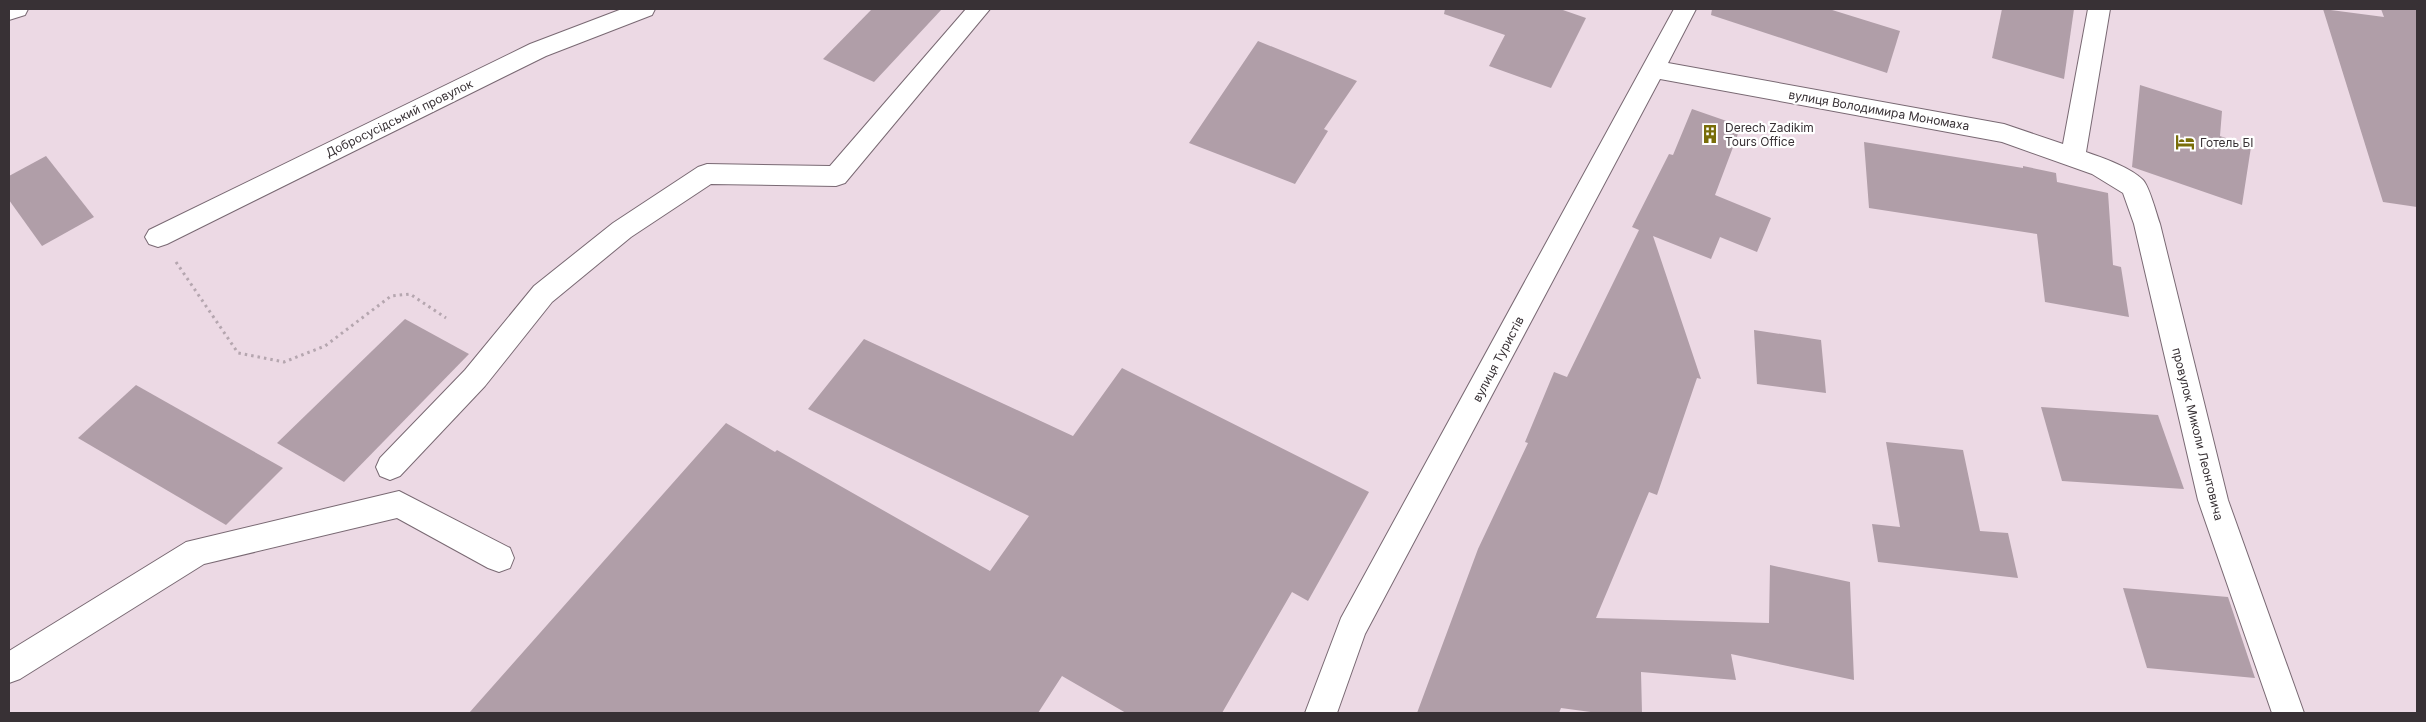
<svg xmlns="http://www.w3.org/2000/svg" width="2426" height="722" viewBox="0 0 2426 722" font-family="Inter,sans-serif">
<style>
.building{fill:#b09ea8}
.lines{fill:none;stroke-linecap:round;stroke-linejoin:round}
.minor-casing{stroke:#796973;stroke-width:2}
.path{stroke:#b5a6af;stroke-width:3;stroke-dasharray:2.5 4;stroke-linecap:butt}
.minor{fill:#fff;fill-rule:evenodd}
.labels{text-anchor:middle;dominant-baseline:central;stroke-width:4.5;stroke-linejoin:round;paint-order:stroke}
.street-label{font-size:12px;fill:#383135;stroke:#fff}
.poi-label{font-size:12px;fill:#383135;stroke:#fff;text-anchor:start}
</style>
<rect width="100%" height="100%" fill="#ecd9e4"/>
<!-- building -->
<g class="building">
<polygon points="872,9 942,9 874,82 823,59"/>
<polygon points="1445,9 1560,9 1586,18 1551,88 1489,66 1505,35 1444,14"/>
<polygon points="1712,9 1829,9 1900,31 1887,73 1711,15"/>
<polygon points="2002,9 2074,9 2064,79 1992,58"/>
<polygon points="2323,9 2384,17 2381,9 2417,9 2417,207 2383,202"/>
<polygon points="1258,41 1357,81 1324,129 1328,131 1295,184 1189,143"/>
<polygon points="2140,85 2222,111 2220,136 2251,147 2242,205 2132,167"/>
<polygon points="1692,109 1741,126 1715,195 1771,218 1757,252 1720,237 1711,259 1653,236 1701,379 1697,378 1657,495 1649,492 1596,618 1769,623 1770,565 1850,582 1854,680 1731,654 1736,680 1641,672 1642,713 1598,713 1561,708 1559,713 1417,713 1478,549 1528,443 1525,442 1554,372 1567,377 1639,230 1632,227 1669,154 1673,155"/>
<polygon points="1864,142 2023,168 2023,166 2056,173 2057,182 2108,193 2113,265 2121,267 2129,317 2045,302 2037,234 1869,208"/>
<polygon points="46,156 94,217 42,246 9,200 9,176"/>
<polygon points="405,319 469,354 344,482 277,443"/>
<polygon points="1754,330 1821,340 1826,393 1757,384"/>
<polygon points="864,339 1073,436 1122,368 1369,492 1308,601 1292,592 1222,713 1126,713 1062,676 1038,713 469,713 726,423 775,452 777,450 990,571 1029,516 808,409"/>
<polygon points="136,385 283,468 226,525 78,438"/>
<polygon points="2041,407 2158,415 2184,489 2062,481"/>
<polygon points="1886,442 1963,450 1980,531 2008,533 2018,578 1878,562 1872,524 1900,527"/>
<polygon points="2123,588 2228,597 2255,678 2147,668"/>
</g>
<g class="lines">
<!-- minor casing -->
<g class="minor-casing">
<g id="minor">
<polygon points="9,9 28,9 25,15 9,20"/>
<polygon points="622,9 655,9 652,15 546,56 167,244 158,247 149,244 145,237 149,230 530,44"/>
<polygon points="966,9 990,9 845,183 836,186 711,184 631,237 552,302 485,386 400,476 390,480 380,476 376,467 380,458 465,370 534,286 613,223 698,167 707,164 830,166"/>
<path d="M1674,9H1696L1668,63L2004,124L2063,144L2088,9H2110L2086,152C2103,158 2130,167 2143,180C2150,188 2156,213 2160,224L2228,500L2304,713H2272L2198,500L2134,224L2123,193L2092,174L2002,142L1660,79L1365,634L1337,713H1305L1341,618Z"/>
<polygon points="399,491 510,548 514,558 510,568 499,572 488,568 397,518 204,564 20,679 9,683 9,651 186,542"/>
</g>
</g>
<!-- path -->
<polyline class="path" points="176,262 238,353 284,362 325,346 391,296 410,294 446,318"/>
<!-- minor -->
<use href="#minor" class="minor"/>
</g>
<!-- icons -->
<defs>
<g id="building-bare" transform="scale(1.5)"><path d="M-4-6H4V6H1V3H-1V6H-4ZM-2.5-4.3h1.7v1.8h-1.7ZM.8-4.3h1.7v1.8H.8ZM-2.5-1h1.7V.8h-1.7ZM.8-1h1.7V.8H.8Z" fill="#786d09" stroke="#fff" stroke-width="2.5" paint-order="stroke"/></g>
<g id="hotel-bare" transform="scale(1.5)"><path d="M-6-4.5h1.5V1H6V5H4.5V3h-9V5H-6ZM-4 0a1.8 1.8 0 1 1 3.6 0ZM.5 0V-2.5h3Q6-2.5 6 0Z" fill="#786d09" stroke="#fff" stroke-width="2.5" paint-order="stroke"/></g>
</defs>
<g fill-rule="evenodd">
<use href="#building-bare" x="1710" y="134"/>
<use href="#hotel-bare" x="2185" y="142"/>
</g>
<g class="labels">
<!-- street labels -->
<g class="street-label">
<text transform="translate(1879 110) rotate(10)">вулиця Володимира Мономаха</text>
<text transform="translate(399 118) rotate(-26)">Добросусідський провулок</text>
<text transform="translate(1498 359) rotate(-62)">вулиця Туристів</text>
<text transform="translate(2198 434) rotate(76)">провулок Миколи Леонтовича</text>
</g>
<!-- poi labels -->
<g class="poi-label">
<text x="1725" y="127">Derech Zadikim<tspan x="1725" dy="14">Tours Office</tspan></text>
<text x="2200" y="142">Готель БІ</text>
</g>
</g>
<!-- border -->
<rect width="2426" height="722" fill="none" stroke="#383135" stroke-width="20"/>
</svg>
